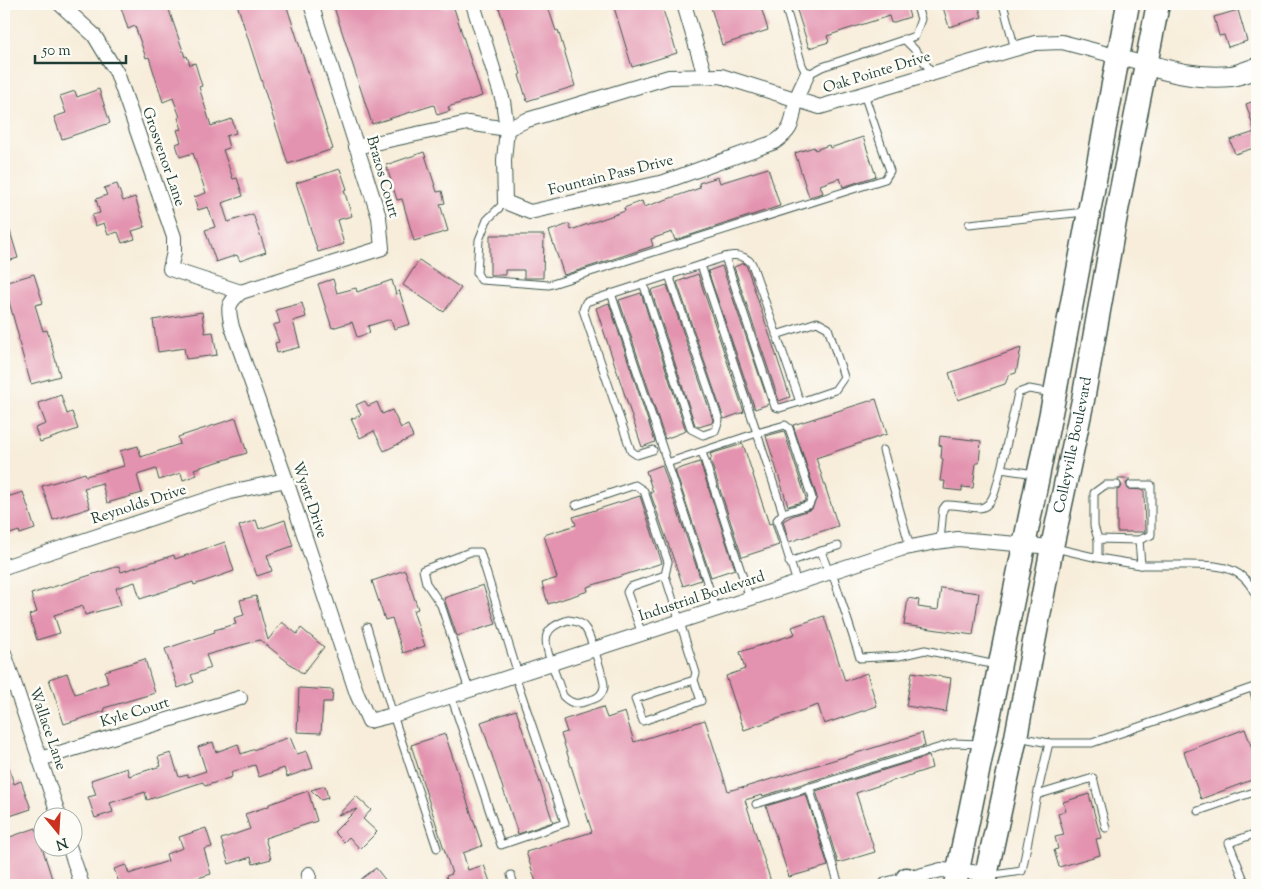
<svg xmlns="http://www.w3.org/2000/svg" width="1261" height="889" viewBox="0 0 1261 889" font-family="'Sorts Mill Goudy',serif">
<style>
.building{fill:#e393af}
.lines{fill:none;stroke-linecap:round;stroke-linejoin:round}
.service-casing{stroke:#3f574d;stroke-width:9}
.minor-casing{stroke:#3f574d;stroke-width:16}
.secondary-casing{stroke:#3f574d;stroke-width:22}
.primary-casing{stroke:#3f574d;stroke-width:25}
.service{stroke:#fff;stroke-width:7}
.minor{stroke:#fff;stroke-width:14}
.secondary{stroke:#fff;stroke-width:20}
.primary{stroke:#fff;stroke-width:22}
.labels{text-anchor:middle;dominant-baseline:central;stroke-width:5;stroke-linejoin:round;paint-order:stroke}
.street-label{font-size:15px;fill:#1f3d34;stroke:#fdfcf7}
</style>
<rect width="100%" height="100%" fill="#fdfcf7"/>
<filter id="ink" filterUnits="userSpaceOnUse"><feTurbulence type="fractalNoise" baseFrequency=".02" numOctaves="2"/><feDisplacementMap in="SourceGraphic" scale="10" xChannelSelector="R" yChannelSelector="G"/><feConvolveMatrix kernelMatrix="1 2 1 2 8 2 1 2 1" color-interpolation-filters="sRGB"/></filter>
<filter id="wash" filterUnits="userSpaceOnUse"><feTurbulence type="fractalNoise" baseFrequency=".0096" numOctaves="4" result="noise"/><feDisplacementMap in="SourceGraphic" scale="20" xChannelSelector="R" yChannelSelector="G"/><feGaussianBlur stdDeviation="1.12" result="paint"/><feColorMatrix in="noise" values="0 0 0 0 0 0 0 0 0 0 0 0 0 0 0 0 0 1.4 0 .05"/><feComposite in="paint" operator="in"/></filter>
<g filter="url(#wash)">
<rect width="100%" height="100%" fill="#f7edda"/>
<g id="blocks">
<!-- building -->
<g class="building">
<polygon points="120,4 167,4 185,57 187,56 190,65 195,63 202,86 199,87 211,126 232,119 236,133 226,136 229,148 223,150 233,179 237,178 243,196 222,203 228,222 253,214 266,252 240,261 237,255 216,262 205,230 215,227 208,207 198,210 194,197 206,193 193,153 180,157 176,144 181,142 177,130 182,129 178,118 180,117 173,98 163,102 149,57 146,58 135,26 128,29"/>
<polygon points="237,4 286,4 333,149 288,164"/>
<polygon points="333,4 442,4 443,8 453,5 482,96 448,107 450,111 437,115 434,105 372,124"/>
<polygon points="498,4 547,4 556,31 558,30 575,86 527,101 519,75 521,74 509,41"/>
<polygon points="613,4 661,4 677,53 632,67"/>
<polygon points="710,4 760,4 768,30 722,45"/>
<polygon points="795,4 906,4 910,17 891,23 889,16 842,31 827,36 829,42 809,48"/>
<polygon points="942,4 978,4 982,17 949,27"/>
<polygon points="1238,10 1247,41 1228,47 1224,35 1219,36 1214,17"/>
<polygon points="99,89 110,123 62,139 54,117 66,113 60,96 75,91 77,97"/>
<polygon points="1257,100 1257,147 1235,154 1230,140 1255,132 1246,104"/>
<polygon points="863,137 876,176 843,187 840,178 820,185 823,193 809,197 795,153 814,147 815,150 829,145 830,148"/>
<polygon points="424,152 437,192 442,191 445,203 440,204 448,231 414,241 402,199 397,200 386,165"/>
<polygon points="768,168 780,206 675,240 672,232 651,239 653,246 564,275 549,231 569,224 571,230 625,211 624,208 642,201 644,207 700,188 699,183 718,177 720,183"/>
<polygon points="340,169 347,189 344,190 352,216 337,220 344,244 318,252 296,183"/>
<polygon points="117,184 123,201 135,197 145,227 132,231 135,239 122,243 118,232 108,235 104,223 95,226 92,215 100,213 96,199 107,195 104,188"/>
<polygon points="6,218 18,258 4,262 4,219"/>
<polygon points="490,235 544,235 543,278 524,278 524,270 505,270 505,275 490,275"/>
<polygon points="419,260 461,288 444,312 403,285"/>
<polygon points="744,263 747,267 790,397 779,401 734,267"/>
<polygon points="722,266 769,404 755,409 708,271"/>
<polygon points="34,274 43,303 35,305 43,331 47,330 60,376 31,384 18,339 19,338 4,283"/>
<polygon points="698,274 744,412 724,419 677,282"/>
<polygon points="333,279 337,293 356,288 357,292 392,280 396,295 399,290 410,324 394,329 391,319 368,326 370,333 357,337 352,322 332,328 318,284"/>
<polygon points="667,285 713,420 712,423 699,427 695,425 651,290"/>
<polygon points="641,293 686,431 665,439 619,300"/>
<polygon points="302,303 306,317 293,321 300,347 277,353 275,343 279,342 273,325 280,323 276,310"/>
<polygon points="609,303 655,442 642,447 596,308"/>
<polygon points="202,312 205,333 213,332 217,355 186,359 184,348 158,352 153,320"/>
<polygon points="1021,348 1016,373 1009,375 1005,384 958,400 949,373"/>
<polygon points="61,395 67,414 72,412 78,429 40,442 35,428 46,424 38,403"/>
<polygon points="876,399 887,434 816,458 838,526 789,542 783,521 792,516 812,509 817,497 793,425"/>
<polygon points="365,401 368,406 377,402 382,414 392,410 401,428 408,425 413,437 384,451 374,431 360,438 351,419 361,415 356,405"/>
<polygon points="236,418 247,453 194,469 197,475 183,480 181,473 159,480 156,469 137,475 142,493 107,503 102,483 84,488 90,508 53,520 42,486 85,473 86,476 124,466 120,451 138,446 141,457 180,444 178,437"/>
<polygon points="784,431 806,498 805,501 788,506 766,436"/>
<polygon points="940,436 981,441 979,463 976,463 973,488 962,487 962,491 944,489 945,481 940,481 943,459 941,458 942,446 939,445"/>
<polygon points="743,444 769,524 772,523 779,545 742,557 710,459 712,458 710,454"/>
<polygon points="700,462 735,569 711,577 675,470"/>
<polygon points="662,465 701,580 683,586 650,492 653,492 646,471"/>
<polygon points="1117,479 1131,479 1126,483 1128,489 1144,490 1145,532 1117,532 1117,490 1121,488 1122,485"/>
<polygon points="23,492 35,529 20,534 19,531 4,536 4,498"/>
<polygon points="640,496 662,563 587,587 588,591 548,604 542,583 557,578 544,535 576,525 573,517"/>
<polygon points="256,520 259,529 285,520 293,546 267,555 272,571 257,576 239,526"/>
<polygon points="225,542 234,571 194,585 193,582 140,599 135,582 116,588 121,605 85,615 83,606 54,615 60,633 37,640 29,615 37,612 31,594 119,566 121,572 174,555 175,559"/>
<polygon points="405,570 418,609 413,611 425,646 403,653 392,618 385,620 372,581"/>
<polygon points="483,585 496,624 457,636 444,598"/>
<polygon points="941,588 979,593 973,635 904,625 908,598 919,600 918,607 938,610"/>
<polygon points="256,596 268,640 282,622 297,634 301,628 324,647 303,674 260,640 206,655 211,668 191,675 194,682 178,688 165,649 215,632 214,630 236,624 234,618 244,615 240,600"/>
<polygon points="824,616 845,681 867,673 877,706 824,724 818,705 744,730 726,676 745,669 740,652 795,634 792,627"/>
<polygon points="145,659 155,693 104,708 105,711 64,724 49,679 67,673 75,694 108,683 105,671"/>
<polygon points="912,672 951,678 946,712 906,706"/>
<polygon points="299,688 333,690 332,702 323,702 321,733 297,732"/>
<polygon points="603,707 607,718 625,712 634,742 705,720 728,791 742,787 742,788 922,733 925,746 763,796 762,795 745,800 772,885 537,885 526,852 592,832 561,734 567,732 563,720"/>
<polygon points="516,710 553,822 518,834 481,722"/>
<polygon points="1245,729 1257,762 1257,778 1201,799 1184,752"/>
<polygon points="445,734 482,846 463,853 468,870 484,865 491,885 449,885 446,876 452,874 411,745"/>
<polygon points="290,737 297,754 307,751 313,768 287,777 284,768 259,777 255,765 231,772 232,777 205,786 203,782 147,800 145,792 110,803 113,812 95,818 88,797 96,795 91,780 127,768 129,776 161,766 158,757 171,753 179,777 188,775 188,777 206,771 198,747 213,742 216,752 238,744 241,754"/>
<polygon points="929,756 932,768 856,793 875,852 838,863 816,791"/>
<polygon points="4,759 6,759 14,784 21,781 31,809 4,818"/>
<polygon points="325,786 328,798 321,800 311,790"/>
<polygon points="308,791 317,821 265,838 271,859 253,864 251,857 229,864 221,839 250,829 245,814 269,806 269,804"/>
<polygon points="806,794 828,866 789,877 766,806"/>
<polygon points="1089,794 1101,838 1096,839 1100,855 1059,867 1054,850 1058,849 1055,837 1064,835 1058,814 1066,811 1063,802"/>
<polygon points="356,796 371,810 363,819 377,832 360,849 349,837 344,842 334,832 357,809 338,815"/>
<polygon points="36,828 54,885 9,885 4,871 4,839"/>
<polygon points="206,828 212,847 204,849 211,874 175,885 120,885 114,869 126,865 129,874 168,861 166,854 183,848 179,837"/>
<polygon points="376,868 389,885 353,885"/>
</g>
</g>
</g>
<g filter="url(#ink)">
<use href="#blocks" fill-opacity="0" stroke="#3f574d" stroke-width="1"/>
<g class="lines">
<!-- service casing -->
<g class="service-casing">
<g id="service">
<polyline points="789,4 787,12 802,65 807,75 822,67 915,36 921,19 916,4"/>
<polyline points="1003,4 1015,49"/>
<polyline points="904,39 917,52 933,74"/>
<polyline points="505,202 487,220 479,240 477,273 481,280 549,285 885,179 890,171 864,94"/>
<polyline points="969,224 1085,212"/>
<polyline points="725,257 775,407 780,408 800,402"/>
<polyline points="643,283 691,429 703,435 715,431 719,420 669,275"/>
<polyline points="611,293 716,609"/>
<path d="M776,335L817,322L828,328L844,377L835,390L800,402L752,264C739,247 718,260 701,265L757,433L785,425L789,428L812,498L809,505L783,513L777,520L797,583"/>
<polyline points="653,450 637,455 631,451 583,310 586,302 701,265"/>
<polyline points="883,450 910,547"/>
<polyline points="702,452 750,599"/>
<polyline points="667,463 757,433 783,513"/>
<polyline points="1035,474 1001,469 1018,393 1029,389 1052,393"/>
<polyline points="1131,485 1151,485 1151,535 1139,540"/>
<polyline points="576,505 635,485 644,491 668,562 665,575 696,673 694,680 701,701 643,721 635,699 694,680"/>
<polyline points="1098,539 1094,526 1094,493 1105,485 1117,485"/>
<path d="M940,541L943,509L946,505C957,504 968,508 979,508C995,507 997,482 1001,469"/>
<polyline points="1055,548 1098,558 1141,565 1139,540 1098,539 1098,558"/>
<polyline points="821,551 838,546"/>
<polyline points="789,562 821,551 829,573"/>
<path d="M1141,565C1156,565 1172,565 1187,565C1218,565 1245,565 1257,599"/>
<polyline points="832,572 860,658 899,656 925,650 996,665"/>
<path d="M568,620C575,621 581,622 585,628C590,634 605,681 604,687C602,697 595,699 587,701C577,705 571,704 563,696C559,685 555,673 551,662C543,639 542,628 568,620Z"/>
<polyline points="367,627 393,715 437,848"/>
<polyline points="642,634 627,592 630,587 665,575"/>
<polyline points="1253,689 1257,702"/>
<polyline points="469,690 441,605 426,583 423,570 470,552 480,552 518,674"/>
<polyline points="451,696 501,845 565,823 515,675"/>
<polyline points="1018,737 1049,743 1092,743 1257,686"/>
<polyline points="809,787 839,885"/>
<polyline points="1037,795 1049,743"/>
<polyline points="756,804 954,743 980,744"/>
<polyline points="1198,811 1257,791"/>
<polyline points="989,874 994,875 1022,871 1037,795 1093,778 1106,828"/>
<polyline points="511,875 514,885"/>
<polyline points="1246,885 1229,843 1257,833"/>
</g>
</g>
<!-- minor casing -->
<g class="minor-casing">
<g id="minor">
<polyline points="60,4 94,35 117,73 174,237 174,252 170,269 241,292"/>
<path d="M311,4L379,217L382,248L241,292C226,305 228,308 232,327L286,480L357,694L369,721L393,715L901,549L936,542L958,539L1052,547"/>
<path d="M473,4L503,101L507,129L504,160L505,202L530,212L664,182L775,142C795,128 791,122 796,101C798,92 804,83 807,75"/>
<polyline points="684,4 705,76"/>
<polyline points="356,147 468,123 507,129 527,120 669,77 721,76 820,107 1035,43 1062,42 1146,64"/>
<polyline points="4,567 230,492 286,480"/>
<polyline points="4,653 59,816"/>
<polyline points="40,759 240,698"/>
<polyline points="69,846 82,885"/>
<polyline points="308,885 309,874"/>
<polyline points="886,885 941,870 986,873"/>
</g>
</g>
<!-- secondary casing -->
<g class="secondary-casing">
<path id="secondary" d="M1146,64C1173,73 1202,79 1231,76C1240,75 1249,70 1257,68"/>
</g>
<!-- primary casing -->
<g class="primary-casing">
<g id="primary">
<polyline points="907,879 917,885"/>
<polyline points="955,885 1055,393 1128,4"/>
<path id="s1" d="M984,885L1016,737L1052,547L1083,400L1117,210L1158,4"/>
</g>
</g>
<!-- service -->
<use href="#service" class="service"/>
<!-- minor -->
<use href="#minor" class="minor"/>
<!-- secondary -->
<use href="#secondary" class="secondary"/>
<!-- primary -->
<use href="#primary" class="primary"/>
</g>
</g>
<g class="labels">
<!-- street labels -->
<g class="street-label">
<text transform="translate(877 73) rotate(-17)">Oak Pointe Drive</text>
<text transform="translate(163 157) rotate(71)">Grosvenor Lane</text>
<text transform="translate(611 176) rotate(-14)">Fountain Pass Drive</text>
<text transform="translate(382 177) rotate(74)">Brazos Court</text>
<text stroke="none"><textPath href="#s1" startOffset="449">Colleyville Boulevard</textPath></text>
<text transform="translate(309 500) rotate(71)">Wyatt Drive</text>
<text transform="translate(139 505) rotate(-18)">Reynolds Drive</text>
<text transform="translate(702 597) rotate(-18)">Industrial Boulevard</text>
<text transform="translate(135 713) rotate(-17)">Kyle Court</text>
<text transform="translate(47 729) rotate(71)">Wallace Lane</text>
</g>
</g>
<!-- margin -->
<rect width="1261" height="889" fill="none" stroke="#fdfcf7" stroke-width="20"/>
<!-- north arrow -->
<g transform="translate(58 832) rotate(162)"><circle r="24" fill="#fdfcf7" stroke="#a4b0a9"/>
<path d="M0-4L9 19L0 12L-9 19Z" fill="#c8321e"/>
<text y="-8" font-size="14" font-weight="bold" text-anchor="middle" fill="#1f3d34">N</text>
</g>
<!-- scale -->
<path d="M35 55v8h91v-8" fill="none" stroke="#1f3d34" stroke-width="2.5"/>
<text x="42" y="55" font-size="15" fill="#1f3d34" stroke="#fdfcf7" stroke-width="4" paint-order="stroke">50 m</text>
</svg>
